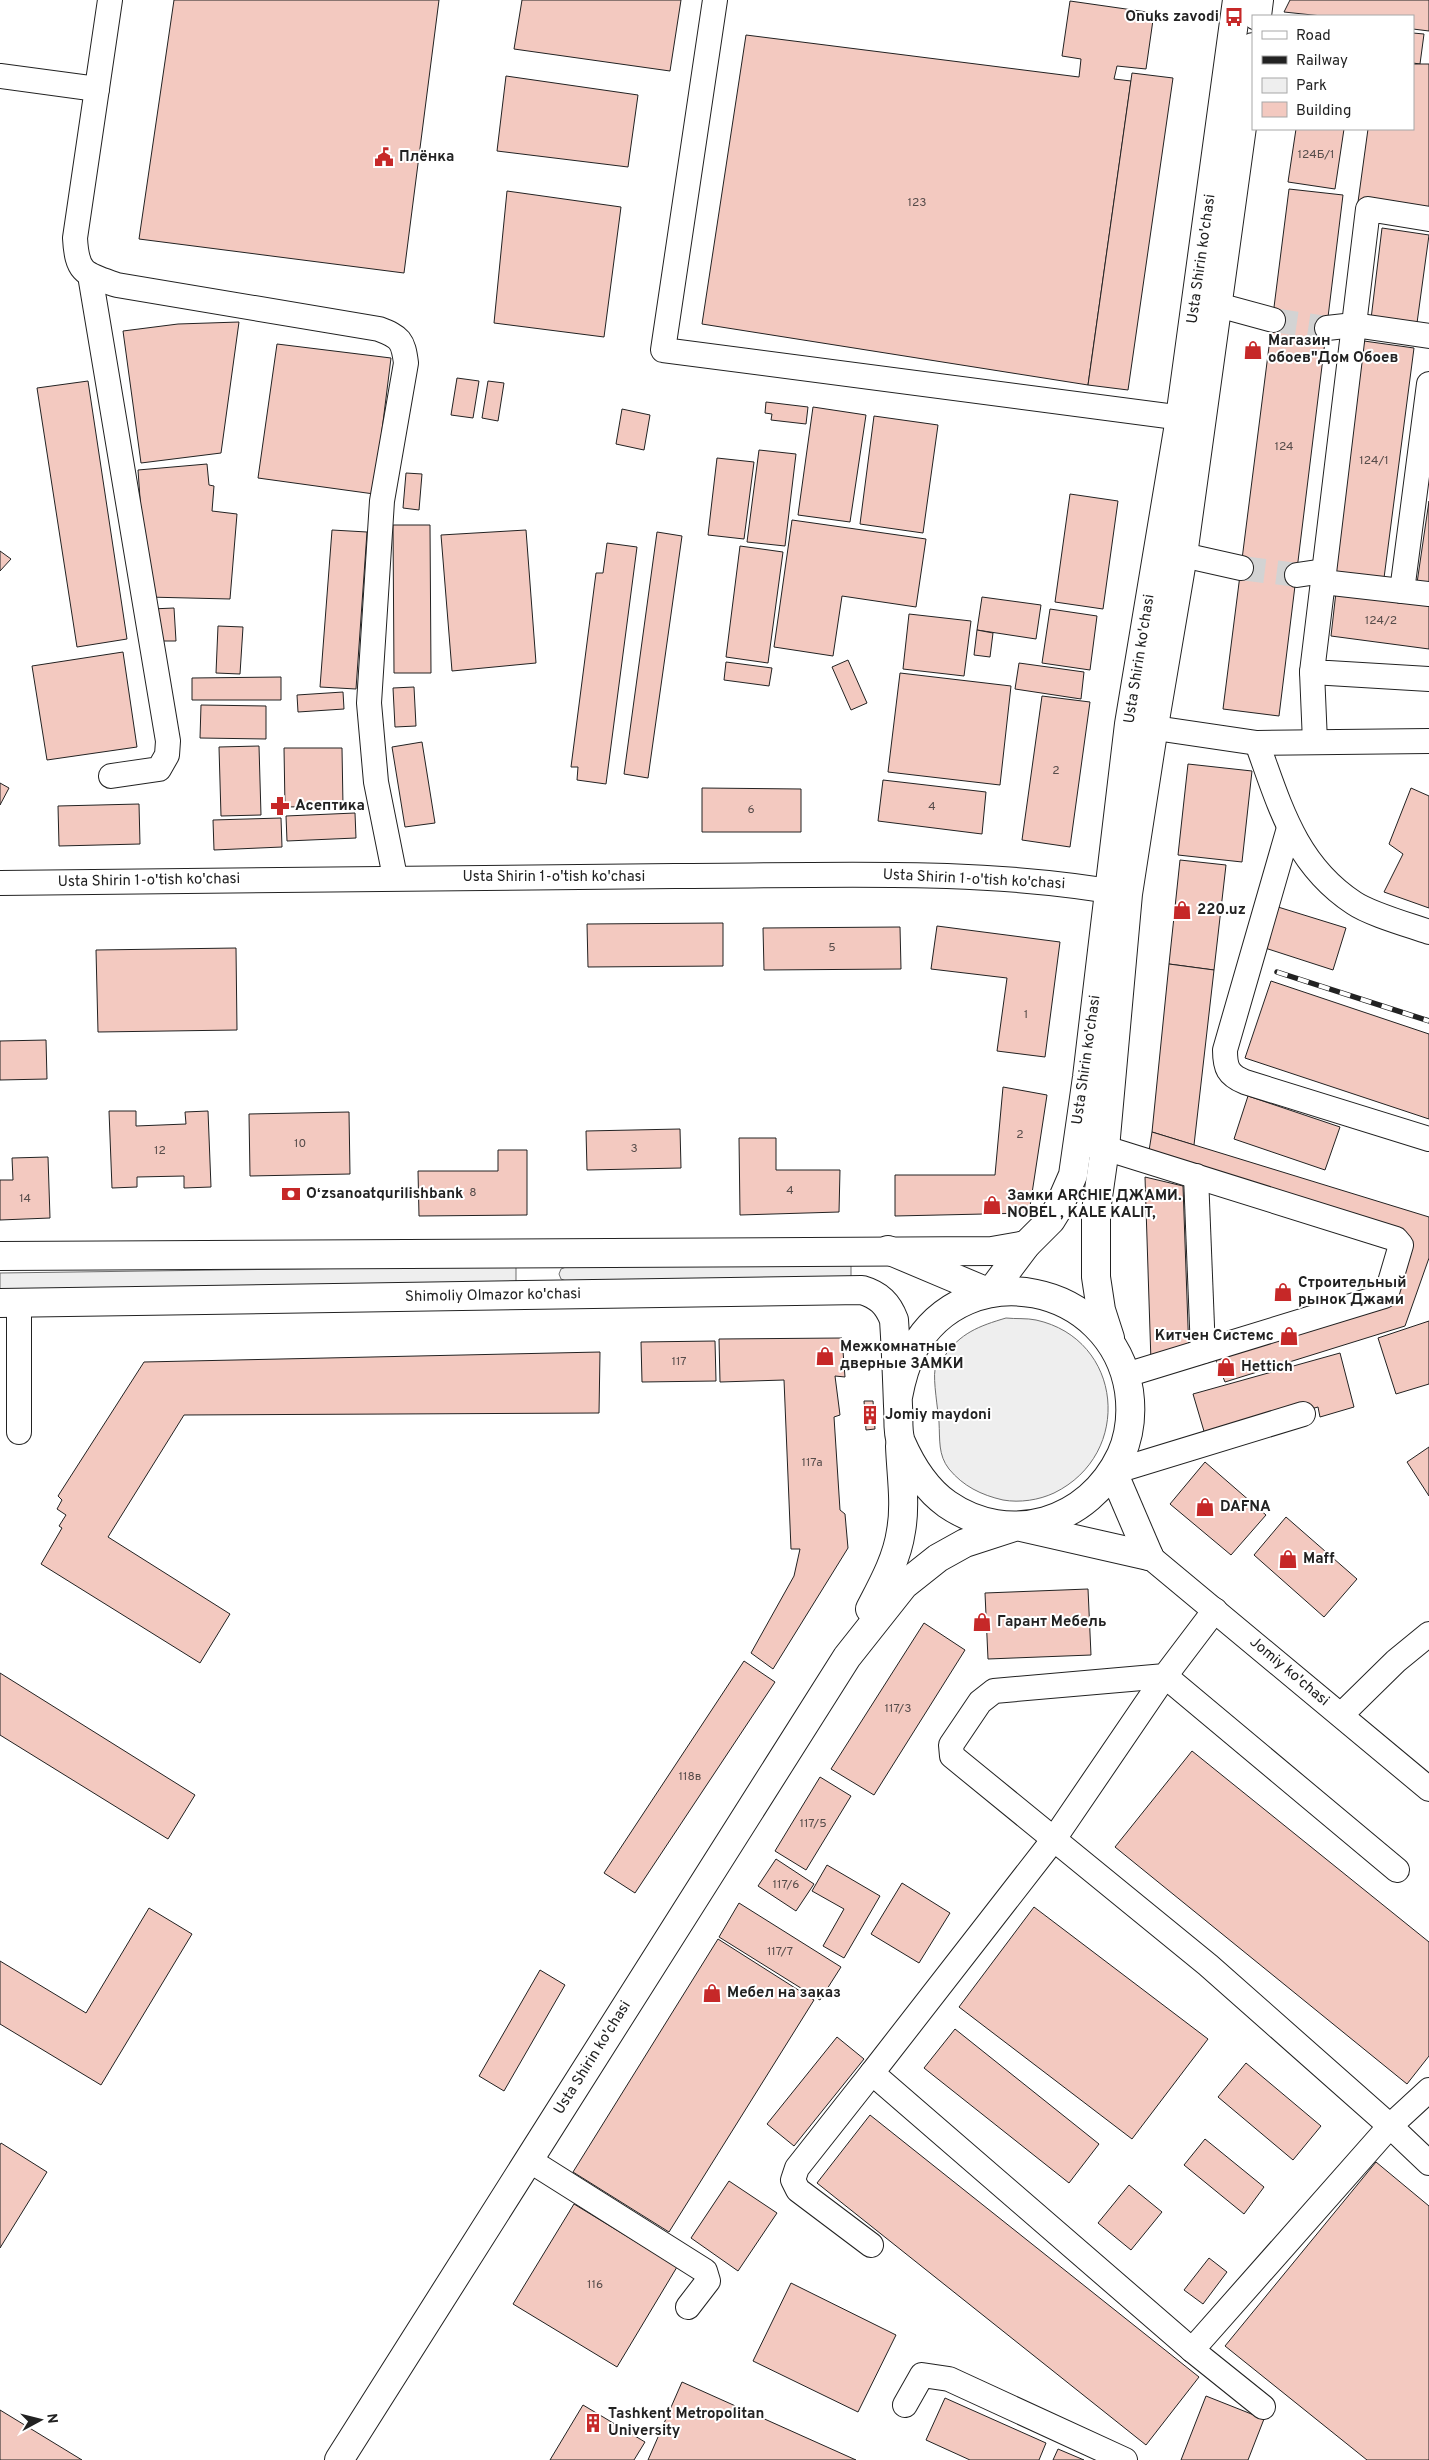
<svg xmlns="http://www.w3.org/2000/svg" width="1429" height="2460" viewBox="0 0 1429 2460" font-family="Overpass,sans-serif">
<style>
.green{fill:#eee;stroke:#6f6f6f}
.building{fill:#f3c9c0;stroke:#222}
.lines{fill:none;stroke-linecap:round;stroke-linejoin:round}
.minor-tunnel{stroke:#d3d3d3;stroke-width:24;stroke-dasharray:24 12;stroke-linecap:butt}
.minor-casing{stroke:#222;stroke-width:26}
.major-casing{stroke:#222;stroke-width:30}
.minor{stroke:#fff;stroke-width:24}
.major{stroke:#fff;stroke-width:28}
.rail-casing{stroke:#222;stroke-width:5.5}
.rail{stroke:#fff;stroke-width:4;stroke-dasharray:11;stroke-linecap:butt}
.labels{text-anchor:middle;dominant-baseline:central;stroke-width:4;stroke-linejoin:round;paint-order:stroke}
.number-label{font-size:12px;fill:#564c4a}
.poi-label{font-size:15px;font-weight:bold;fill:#222;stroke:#fff;text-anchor:start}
.street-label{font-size:15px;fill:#222;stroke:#fff}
</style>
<rect width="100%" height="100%" fill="#fff"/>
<!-- green -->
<g class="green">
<polygon points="851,1264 851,1278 566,1281 561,1279 559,1274 561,1269 566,1267"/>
<polygon points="516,1266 516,1282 0,1290 0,1273"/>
<path d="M1006,1318C1015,1319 1027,1318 1036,1320C1123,1339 1134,1454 1054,1493C1039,1500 1020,1503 1003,1500C981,1495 963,1486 949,1469C938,1455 940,1440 939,1422C938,1410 933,1380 935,1370C936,1366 941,1361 944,1357C960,1333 979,1326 1006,1318Z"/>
</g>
<!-- building -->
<g class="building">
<polygon points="174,0 439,0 404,273 139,239"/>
<polygon points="522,0 681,0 670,71 514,49"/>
<polygon points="1290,0 1429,0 1429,31 1413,29 1413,16 1322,16 1284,12"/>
<polygon points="1070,1 1154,13 1146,69 1117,66 1114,79 1131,81 1088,385 702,324 746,35 1079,77 1081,59 1062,56"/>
<polygon points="1413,33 1424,34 1420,64 1413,63"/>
<polygon points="1413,64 1429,64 1429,210 1358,202 1368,129 1413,129"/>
<polygon points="1132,73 1173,78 1128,390 1088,385"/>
<polygon points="506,76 638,95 628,167 497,151"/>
<polygon points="1296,129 1344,129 1335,189 1288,182"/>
<polygon points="1289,189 1343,195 1279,716 1223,709"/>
<polygon points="507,191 621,207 604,337 494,323"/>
<polygon points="1382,228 1429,235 1417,323 1371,319"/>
<polygon points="239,322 221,453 141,463 123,331 178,324"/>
<polygon points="1364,341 1414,348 1384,578 1335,574"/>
<polygon points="277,344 391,358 374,494 258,478"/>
<polygon points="457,378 479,381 473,418 451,415"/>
<polygon points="88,381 127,639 77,647 37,388"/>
<polygon points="488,381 504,383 498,421 482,418"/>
<polygon points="766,402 808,407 806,424 771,420 772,414 765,413"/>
<polygon points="813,407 866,415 850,522 798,515"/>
<polygon points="622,409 650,415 644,450 616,444"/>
<polygon points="874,416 938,425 923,533 860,524"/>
<polygon points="759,450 796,454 785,546 747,542"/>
<polygon points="717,458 754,462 744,539 708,535"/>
<polygon points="207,464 209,485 214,486 212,511 237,514 230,599 147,597 138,470"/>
<polygon points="406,473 422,474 419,510 403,508"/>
<polygon points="1070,494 1118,501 1103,609 1055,602"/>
<polygon points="1429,501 1429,585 1417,583"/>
<polygon points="792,520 926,539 916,607 842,596 833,656 774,647"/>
<polygon points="393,525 430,525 431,673 394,673"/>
<polygon points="332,530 367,532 356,689 320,687"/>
<polygon points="526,530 536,663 452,671 441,535"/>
<polygon points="657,532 682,536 648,778 624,774"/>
<polygon points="607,543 637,547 606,784 577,780 578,767 571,767 596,573 603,573"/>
<polygon points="740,546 783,552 768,663 726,657"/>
<polygon points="0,551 11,559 0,571"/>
<polygon points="1336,592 1429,605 1429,649 1331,636"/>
<polygon points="982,597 1041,605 1036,639 977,630"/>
<polygon points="174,608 176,641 153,641 151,609"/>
<polygon points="1050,609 1097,616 1090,670 1042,663"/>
<polygon points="909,614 971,621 964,676 903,669"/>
<polygon points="218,626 243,627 240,674 216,673"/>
<polygon points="977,630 993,633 990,657 974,655"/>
<polygon points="123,652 137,747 47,760 32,666"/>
<polygon points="848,660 867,703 851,710 832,667"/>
<polygon points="726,662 772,668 769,686 724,680"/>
<polygon points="1019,663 1084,672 1081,699 1015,689"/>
<polygon points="900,673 1011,686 1000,785 888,772"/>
<polygon points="281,677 281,700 192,700 192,678"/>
<polygon points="414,687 416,726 395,727 393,688"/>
<polygon points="343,692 344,709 298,712 297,695"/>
<polygon points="1042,696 1090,702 1070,847 1022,840"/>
<polygon points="201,705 266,706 266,739 200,738"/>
<polygon points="422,742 435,823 405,827 392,747"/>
<polygon points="259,746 261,815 221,816 219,747"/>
<polygon points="284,748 342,748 343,806 285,807"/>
<polygon points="1188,764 1252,771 1242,862 1178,855"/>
<polygon points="883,780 986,792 982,834 878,821"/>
<polygon points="0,783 9,788 0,805"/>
<polygon points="702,788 801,789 801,832 702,832"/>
<polygon points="1411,788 1429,796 1429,908 1384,892 1403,854 1389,844"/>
<polygon points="139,804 140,844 59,846 58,806"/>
<polygon points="355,813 356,838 287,841 286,816"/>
<polygon points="281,818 282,847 214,850 213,820"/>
<polygon points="1180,860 1226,865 1214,970 1169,964"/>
<polygon points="1278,907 1346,928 1333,970 1265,948"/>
<polygon points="723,923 723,966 588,967 587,924"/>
<polygon points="937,926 1060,942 1045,1057 997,1051 1007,978 931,969"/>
<polygon points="900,927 901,969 764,970 763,928"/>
<polygon points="236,948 237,1030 98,1032 96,950"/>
<polygon points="1169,964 1214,970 1194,1145 1152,1132"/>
<polygon points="1271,981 1429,1034 1429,1119 1245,1058"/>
<polygon points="46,1040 47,1079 0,1080 0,1041"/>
<polygon points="1003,1087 1047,1095 1029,1213 895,1216 895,1175 995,1175"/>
<polygon points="1248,1096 1340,1127 1325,1170 1234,1139"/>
<polygon points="109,1111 136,1111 136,1126 186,1124 185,1112 208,1111 211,1187 184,1188 184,1176 137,1177 137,1187 112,1188"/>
<polygon points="349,1112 350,1174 250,1176 249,1114"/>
<polygon points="680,1129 681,1168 587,1170 586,1131"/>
<polygon points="1152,1132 1429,1217 1429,1258 1405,1326 1225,1382 1216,1360 1389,1305 1411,1238 1148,1157"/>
<polygon points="739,1138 776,1138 776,1170 840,1170 839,1212 740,1215"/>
<polygon points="498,1150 527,1150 527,1215 419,1216 418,1171 498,1171"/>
<polygon points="48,1157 50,1218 0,1220 0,1180 13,1180 12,1158"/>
<polygon points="1145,1177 1183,1186 1189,1354 1151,1362"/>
<polygon points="1429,1321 1429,1384 1396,1394 1378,1338"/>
<polygon points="842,1338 845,1377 835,1376 840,1415 834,1417 840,1510 845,1514 848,1548 773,1669 751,1653 794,1576 800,1549 791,1549 784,1380 720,1382 719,1339"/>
<polygon points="715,1341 716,1381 642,1382 641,1342"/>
<polygon points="600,1352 599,1413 184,1415 108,1537 230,1614 200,1663 41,1564 62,1528 59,1526 66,1515 57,1509 62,1500 58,1496 144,1362"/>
<polygon points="1340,1353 1354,1407 1320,1417 1318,1407 1206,1438 1193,1394"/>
<polygon points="864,1401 873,1401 875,1429 866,1430"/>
<polygon points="1429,1447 1429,1496 1407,1462"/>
<polygon points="1205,1462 1266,1515 1231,1555 1170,1504"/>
<polygon points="1286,1517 1357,1579 1324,1617 1254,1555"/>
<polygon points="1088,1589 1091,1655 988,1659 985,1593"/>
<polygon points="924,1623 965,1650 874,1795 831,1769"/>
<polygon points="744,1661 775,1682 635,1893 604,1873"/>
<polygon points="0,1673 195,1795 168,1839 0,1735"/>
<polygon points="1192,1751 1429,1942 1429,2056 1407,2084 1115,1847"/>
<polygon points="820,1777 851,1796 806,1870 775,1851"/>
<polygon points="776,1859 814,1884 796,1911 758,1886"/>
<polygon points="827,1865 880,1896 844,1958 823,1946 844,1909 812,1891"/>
<polygon points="902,1883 950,1913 919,1963 871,1934"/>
<polygon points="739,1903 841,1967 820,2000 719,1937"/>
<polygon points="1034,1907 1208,2039 1132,2139 959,2007"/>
<polygon points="149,1908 192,1934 101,2085 0,2024 0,1961 86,2013"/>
<polygon points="718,1939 814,2000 669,2232 573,2172"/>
<polygon points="540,1970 565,1985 504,2091 479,2076"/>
<polygon points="955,2029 1099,2144 1069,2183 924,2068"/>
<polygon points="837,2037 864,2059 794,2146 767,2124"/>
<polygon points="1246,2063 1321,2126 1293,2160 1218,2097"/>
<polygon points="870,2115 1199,2377 1146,2445 817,2183"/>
<polygon points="1205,2139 1264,2187 1244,2214 1184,2165"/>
<polygon points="1,2143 47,2172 0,2248 0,2145"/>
<polygon points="1376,2162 1429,2206 1429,2460 1367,2460 1225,2346"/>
<polygon points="729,2181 777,2213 738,2271 691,2238"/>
<polygon points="1129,2185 1162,2212 1131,2250 1098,2223"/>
<polygon points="574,2204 677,2267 617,2367 513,2304"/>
<polygon points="1209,2258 1227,2272 1203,2304 1184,2290"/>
<polygon points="791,2283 896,2335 858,2412 753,2361"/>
<polygon points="682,2382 856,2460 648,2460"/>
<polygon points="1206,2396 1264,2419 1248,2460 1181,2460"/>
<polygon points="945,2398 1046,2443 1039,2460 970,2460 926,2440"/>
<polygon points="583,2405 645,2442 634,2460 550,2460"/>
<polygon points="0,2410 82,2460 0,2460"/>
<polygon points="1058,2449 1084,2460 1053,2460"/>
</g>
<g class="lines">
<!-- minor-tunnel -->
<g class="minor-tunnel">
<polyline points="1273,320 1327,328"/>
<polyline points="1241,568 1297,575"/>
</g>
<!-- minor casing -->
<g class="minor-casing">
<g id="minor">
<path d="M110,0L75,238C77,274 85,274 117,285L379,329C400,337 403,340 406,363L382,501L369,703L376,782L395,877"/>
<polyline points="715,0 663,350 1198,420"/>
<polyline points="0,76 97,89"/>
<polyline points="1429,219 1368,209 1312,672 1429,679"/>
<polyline points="90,275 168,741 167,755 159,769 111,776"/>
<polyline points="1218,305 1273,320"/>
<polyline points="1327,328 1354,325 1429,336"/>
<polyline points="1183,555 1241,568"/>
<polyline points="1297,575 1324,571"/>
<polyline points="1323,582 1429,594"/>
<polyline points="1402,591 1429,384"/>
<polyline points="1312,672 1315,742"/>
<polyline points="1135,725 1257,743 1429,741"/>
<path d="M1257,743C1280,806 1295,864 1354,903C1370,914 1409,925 1429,932"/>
<path d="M1289,828L1225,1050C1225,1068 1228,1075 1245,1082L1429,1139"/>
<path d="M0,883C225,880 450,877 675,876C825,876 979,867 1127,894"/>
<polyline points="1086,1144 1105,1148 1396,1239 1401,1245 1388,1289 1384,1296 1126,1375"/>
<polyline points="1196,1176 1203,1351"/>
<polyline points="19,1432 19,1303"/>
<polyline points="1113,1472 1303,1414"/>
<polyline points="1149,1556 1429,1789"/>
<polyline points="1215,1610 1165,1676 994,1691 980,1702 951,1745 952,1756 1208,1965 1390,2126 1429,2090"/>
<polyline points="1341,1715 1396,1661 1429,1634"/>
<polyline points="529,2160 705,2271 708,2281 688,2307"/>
<polyline points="871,2245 798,2190 793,2180 797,2168 872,2073"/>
<polyline points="1192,2350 1390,2126 1429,2163"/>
<polyline points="905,2405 922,2375 949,2379 1125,2460"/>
<polyline points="1263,2407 1192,2350 872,2073 1054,1839 1165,1676 1397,1870"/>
</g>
</g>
<!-- major casing -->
<g class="major-casing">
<g id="major">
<polyline points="1257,16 1259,0"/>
<polyline points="888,1250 990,1293 1026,1245 1051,1220 1059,1207 1073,1175 1087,1077 1129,724 1180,418 1237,0"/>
<polyline points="0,1256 992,1251 1026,1245"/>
<path d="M0,1303L862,1290C879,1295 888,1304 894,1320C896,1349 897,1377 898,1406C899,1417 897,1432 901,1442C911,1465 926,1489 947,1504C1009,1547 1089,1523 1121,1455C1130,1435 1132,1413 1129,1391C1112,1283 967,1253 913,1350C905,1365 901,1381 898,1397"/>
<polyline points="1110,1338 1101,1310 1096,1277 1096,1211 1105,1148 1128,894 1154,726 1183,555 1253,47"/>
<polyline points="1113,1472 1149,1556"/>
<path d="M870,1609C883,1584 897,1559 901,1531C906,1504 901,1474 900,1446"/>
<polyline points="339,2460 847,1657 904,1585 938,1558 965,1543 1017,1526 1149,1556"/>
</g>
</g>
<!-- minor -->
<use href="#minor" class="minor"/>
<!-- major -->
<use href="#major" class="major"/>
<!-- rail casing -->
<g class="rail-casing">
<polyline id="rail" points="1277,972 1429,1021"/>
</g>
<!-- rail -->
<use href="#rail" class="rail"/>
</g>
<!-- icons -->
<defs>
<g id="bus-bare" transform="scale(1.5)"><path d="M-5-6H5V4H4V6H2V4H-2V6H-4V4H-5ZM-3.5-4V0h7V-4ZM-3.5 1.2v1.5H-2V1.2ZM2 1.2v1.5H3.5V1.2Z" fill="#c62828" stroke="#fff" stroke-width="2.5" paint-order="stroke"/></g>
<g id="civic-bare" transform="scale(1.5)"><path d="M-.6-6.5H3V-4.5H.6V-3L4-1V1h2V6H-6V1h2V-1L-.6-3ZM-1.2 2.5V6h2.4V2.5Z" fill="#c62828" stroke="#fff" stroke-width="2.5" paint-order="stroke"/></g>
<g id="shop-bare" transform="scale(1.5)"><path d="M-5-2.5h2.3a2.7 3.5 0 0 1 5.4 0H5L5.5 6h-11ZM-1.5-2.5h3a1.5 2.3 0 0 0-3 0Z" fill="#c62828" stroke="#fff" stroke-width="2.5" paint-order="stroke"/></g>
<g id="pharmacy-bare" transform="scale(1.5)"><path d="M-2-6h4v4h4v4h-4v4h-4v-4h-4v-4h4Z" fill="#c62828" stroke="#fff" stroke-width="2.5" paint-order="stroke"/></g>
<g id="bank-bare" transform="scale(1.5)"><path d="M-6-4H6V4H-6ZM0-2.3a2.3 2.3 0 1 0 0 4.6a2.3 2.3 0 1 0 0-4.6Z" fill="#c62828" stroke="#fff" stroke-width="2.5" paint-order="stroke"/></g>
<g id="building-bare" transform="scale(1.5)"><path d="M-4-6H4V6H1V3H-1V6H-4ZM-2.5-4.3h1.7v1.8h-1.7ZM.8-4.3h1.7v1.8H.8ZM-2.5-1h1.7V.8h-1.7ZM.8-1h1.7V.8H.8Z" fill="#c62828" stroke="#fff" stroke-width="2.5" paint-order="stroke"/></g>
</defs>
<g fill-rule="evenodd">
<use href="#bus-bare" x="1234" y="17"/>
<use href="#civic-bare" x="384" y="157"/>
<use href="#shop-bare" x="1253" y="350"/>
<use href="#pharmacy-bare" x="280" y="806"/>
<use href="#shop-bare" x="1182" y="910"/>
<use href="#bank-bare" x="291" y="1194"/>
<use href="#shop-bare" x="992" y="1205"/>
<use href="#shop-bare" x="1283" y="1292"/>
<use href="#shop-bare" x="1289" y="1336"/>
<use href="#shop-bare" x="825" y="1356"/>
<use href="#shop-bare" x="1226" y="1367"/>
<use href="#building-bare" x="870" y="1415"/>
<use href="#shop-bare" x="1205" y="1507"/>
<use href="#shop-bare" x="1288" y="1559"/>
<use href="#shop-bare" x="982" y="1622"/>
<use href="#shop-bare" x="712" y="1993"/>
<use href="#building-bare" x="593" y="2423"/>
</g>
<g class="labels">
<!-- number labels -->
<g class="number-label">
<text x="1316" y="155">124Б/1</text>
<text x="917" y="203">123</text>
<text x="1284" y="447">124</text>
<text x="1374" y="461">124/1</text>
<text x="1381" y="621">124/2</text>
<text x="1056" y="771">2</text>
<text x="932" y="807">4</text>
<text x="751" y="810">6</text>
<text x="832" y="948">5</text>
<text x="1026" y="1015">1</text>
<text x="1020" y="1135">2</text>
<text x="300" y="1144">10</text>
<text x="634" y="1149">3</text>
<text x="160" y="1151">12</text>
<text x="790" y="1191">4</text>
<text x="473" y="1193">8</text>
<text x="25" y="1199">14</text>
<text x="679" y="1362">117</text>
<text x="812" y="1463">117a</text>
<text x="898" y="1709">117/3</text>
<text x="690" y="1777">118в</text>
<text x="813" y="1824">117/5</text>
<text x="786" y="1885">117/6</text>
<text x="780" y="1952">117/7</text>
<text x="595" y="2285">116</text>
</g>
<!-- poi labels -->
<g class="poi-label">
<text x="1219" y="17" text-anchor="end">Onuks zavodi</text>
<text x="399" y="157">Плёнка</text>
<text x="1268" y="341">Магазин<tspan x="1268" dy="17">обоев"Дом Обоев</tspan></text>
<text x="295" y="806">Асептика</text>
<text x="1197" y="910">220.uz</text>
<text x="306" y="1194">Oʻzsanoatqurilishbank</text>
<text x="1007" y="1196">Замки ARCHIE ДЖАМИ.<tspan x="1007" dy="17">NOBEL , KALE KALIT,</tspan></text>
<text x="1298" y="1283">Строительный<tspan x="1298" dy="17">рынок Джами</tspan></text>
<text x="1274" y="1336" text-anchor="end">Китчен Системс</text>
<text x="840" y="1347">Межкомнатные<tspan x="840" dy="17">дверные ЗАМКИ</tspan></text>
<text x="1241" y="1367">Hettich</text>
<text x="885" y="1415">Jomiy maydoni</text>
<text x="1220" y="1507">DAFNA</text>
<text x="1303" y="1559">Maff</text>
<text x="997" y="1622">Гарант Мебель</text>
<text x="727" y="1993">Мебел на заказ</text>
<text x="608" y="2414">Tashkent Metropolitan<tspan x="608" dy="17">University</tspan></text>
</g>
<!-- street labels -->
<g class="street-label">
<text transform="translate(1202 259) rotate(-82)">Usta Shirin ko'chasi</text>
<text transform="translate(1140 659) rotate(-81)">Usta Shirin ko'chasi</text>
<text x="554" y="877">Usta Shirin 1-o'tish ko'chasi</text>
<text transform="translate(974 880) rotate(3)">Usta Shirin 1-o'tish ko'chasi</text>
<text transform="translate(149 881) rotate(-1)">Usta Shirin 1-o'tish ko'chasi</text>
<text transform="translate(1087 1060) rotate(-82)">Usta Shirin ko'chasi</text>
<text transform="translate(493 1296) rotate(-1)">Shimoliy Olmazor ko'chasi</text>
<text transform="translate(1289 1672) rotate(40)">Jomiy ko'chasi</text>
<text transform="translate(593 2058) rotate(-58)">Usta Shirin ko'chasi</text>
</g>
</g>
<!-- legend -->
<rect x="1252" y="15" width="162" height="115" fill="#ffffff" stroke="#a7a7a7"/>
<rect x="1262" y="31" width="25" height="8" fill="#ffffff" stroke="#a7a7a7"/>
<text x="1296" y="40" font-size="15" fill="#222222">Road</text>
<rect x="1262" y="56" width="25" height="8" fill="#222222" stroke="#a7a7a7"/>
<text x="1296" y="65" font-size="15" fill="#222222">Railway</text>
<rect x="1262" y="78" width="25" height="15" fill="#eeeeee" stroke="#a7a7a7"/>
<text x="1296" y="90" font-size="15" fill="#222222">Park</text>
<rect x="1262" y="102" width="25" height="15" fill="#f3c9c0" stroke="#a7a7a7"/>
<text x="1296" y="115" font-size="15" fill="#222222">Building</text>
<!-- north arrow -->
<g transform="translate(40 2420) rotate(83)" stroke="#ffffff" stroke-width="4" paint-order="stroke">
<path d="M0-4L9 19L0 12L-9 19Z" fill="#222222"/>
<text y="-8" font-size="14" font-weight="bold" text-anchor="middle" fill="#222222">N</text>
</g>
</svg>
